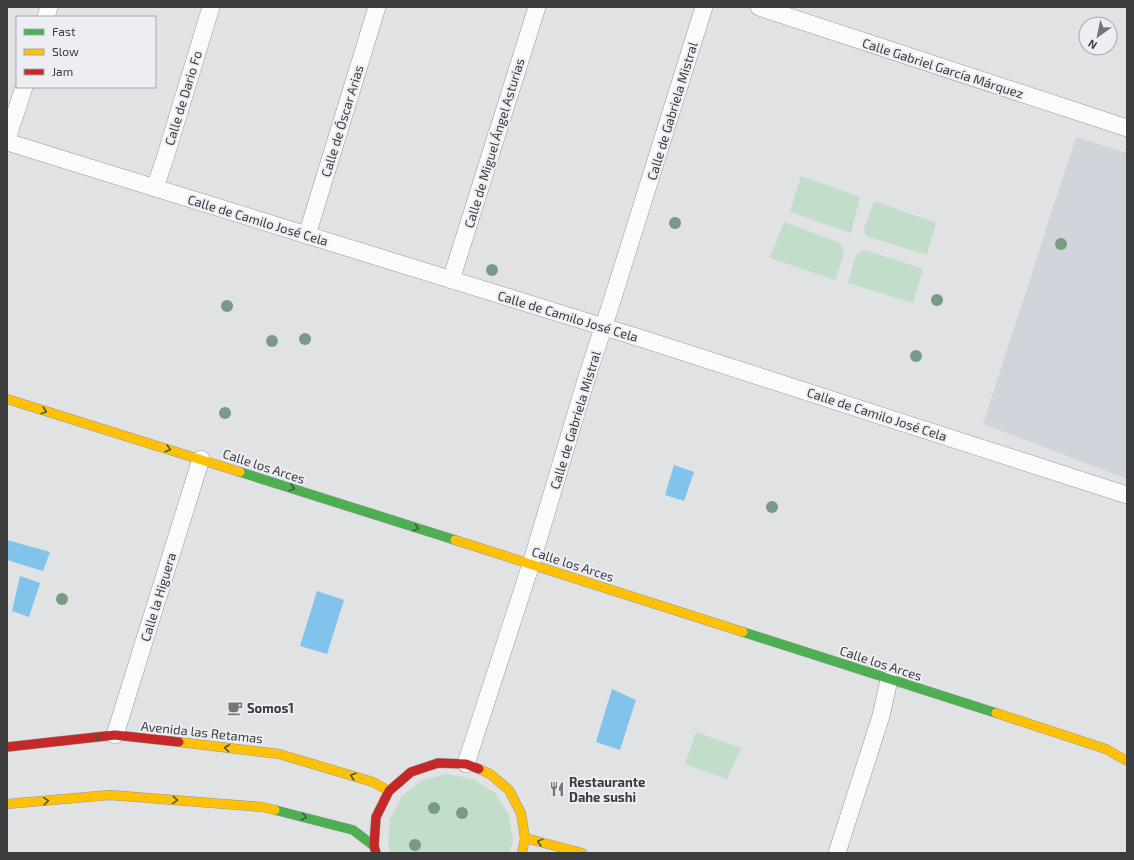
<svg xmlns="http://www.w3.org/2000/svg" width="1134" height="860" viewBox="0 0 1134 860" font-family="'Exo 2',sans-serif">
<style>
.built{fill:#d0d4db}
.green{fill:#c2deca}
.water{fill:#82c3ec}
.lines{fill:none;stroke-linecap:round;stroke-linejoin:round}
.street-casing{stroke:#979899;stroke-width:18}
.fast-casing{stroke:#979899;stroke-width:10}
.slow-casing{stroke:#979899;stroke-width:10}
.jam-casing{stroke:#979899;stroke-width:10}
.street{stroke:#fafbfb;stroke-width:17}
.fast{stroke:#4caf50;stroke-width:9}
.slow{stroke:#ffc107;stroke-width:9}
.jam{stroke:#c62828;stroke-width:9}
.tree{fill:#799a85}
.oneway{stroke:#405e43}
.labels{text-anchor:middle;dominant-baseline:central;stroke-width:4;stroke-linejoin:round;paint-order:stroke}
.street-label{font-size:13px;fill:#3b3c3e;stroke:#eceef3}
.poi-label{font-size:13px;font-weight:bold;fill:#3b3c3e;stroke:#eceef3;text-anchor:start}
</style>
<rect width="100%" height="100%" fill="#e0e2e4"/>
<!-- built -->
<polygon class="built" points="1076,137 1127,153 1127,479 983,424"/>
<!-- green -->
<g class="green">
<polygon points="801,176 860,197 851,233 790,212"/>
<polygon points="874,201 936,223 927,255 866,236 864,229"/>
<polygon points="784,222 840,243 844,253 835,280 770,258"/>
<polygon points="865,250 923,269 913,303 848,283 856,254"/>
<polygon points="696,732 741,748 727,779 685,764"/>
<polygon points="448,774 473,779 495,793 509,815 513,841 509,853 391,853 388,845 390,819 402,796 422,780"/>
</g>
<!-- water -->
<g class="water">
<polygon points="674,465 694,472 684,501 665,495"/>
<polygon points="7,540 50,552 43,571 7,560"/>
<polygon points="20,576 40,583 29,617 12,611"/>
<polygon points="317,591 344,600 327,654 300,646"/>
<polygon points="612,689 636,700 620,750 596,742"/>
</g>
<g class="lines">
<!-- street casing -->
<g class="street-casing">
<g id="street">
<polyline points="759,7 1127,128"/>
<polyline points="46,17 49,7"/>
<polyline points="7,139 24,87"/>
<polyline points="7,142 562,314 640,338 1127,495"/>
<polyline points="155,188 166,155 211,7"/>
<polyline points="307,235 377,7"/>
<polyline points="451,280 537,7"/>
<polyline points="115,735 201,459"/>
<polyline points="466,764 531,564 586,380 611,304 704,7"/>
<polyline points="837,853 881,716 889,680"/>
</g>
</g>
<!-- fast casing -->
<g class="fast-casing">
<g id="fast">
<polyline points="240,472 455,540"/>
<polyline points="743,632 996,713"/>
<polyline points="275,810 353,830 374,846"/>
</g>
</g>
<!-- slow casing -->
<g class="slow-casing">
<g id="slow">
<polyline points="7,399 240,472"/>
<polyline points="455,540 743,632"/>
<polyline points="996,713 1106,749 1127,761"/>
<polyline points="179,742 279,754 373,782 389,791"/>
<polyline points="479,769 490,774 509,790 521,813 525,838 522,853"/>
<polyline points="7,804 110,795 262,807 275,810"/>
<polyline points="525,838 582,853"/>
</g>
</g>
<!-- jam casing -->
<g class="jam-casing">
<g id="jam">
<polyline points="7,747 115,735 179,742"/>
<polyline points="376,853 374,846 376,817 389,791 411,772 438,763 466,764 479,769"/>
</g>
</g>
<!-- street -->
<use href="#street" class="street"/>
<!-- fast -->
<use href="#fast" class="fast"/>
<!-- slow -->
<use href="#slow" class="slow"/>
<!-- jam -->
<use href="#jam" class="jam"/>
</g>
<!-- trees -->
<g class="tree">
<circle cx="675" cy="223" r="6"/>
<circle cx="1061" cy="244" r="6"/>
<circle cx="492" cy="270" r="6"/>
<circle cx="937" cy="300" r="6"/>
<circle cx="227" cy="306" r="6"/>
<circle cx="305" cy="339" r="6"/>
<circle cx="272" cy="341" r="6"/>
<circle cx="916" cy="356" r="6"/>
<circle cx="225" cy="413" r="6"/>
<circle cx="772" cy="507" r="6"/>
<circle cx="62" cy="599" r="6"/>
<circle cx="434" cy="808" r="6"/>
<circle cx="462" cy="813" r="6"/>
<circle cx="415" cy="845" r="6"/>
</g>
<!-- one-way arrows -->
<defs><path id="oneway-chevron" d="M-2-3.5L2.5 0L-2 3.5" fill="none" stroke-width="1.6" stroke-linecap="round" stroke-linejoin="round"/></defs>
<g class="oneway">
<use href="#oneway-chevron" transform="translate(44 411) rotate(17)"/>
<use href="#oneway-chevron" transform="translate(168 449) rotate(17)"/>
<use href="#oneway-chevron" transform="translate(292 488) rotate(18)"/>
<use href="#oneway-chevron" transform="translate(416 528) rotate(18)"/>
<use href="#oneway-chevron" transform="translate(98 737) rotate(174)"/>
<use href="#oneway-chevron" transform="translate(227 748) rotate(-174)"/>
<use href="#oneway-chevron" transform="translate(353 776) rotate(-163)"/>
<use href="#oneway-chevron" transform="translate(175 800) rotate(4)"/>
<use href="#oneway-chevron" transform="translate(46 801) rotate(-5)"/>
<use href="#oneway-chevron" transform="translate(304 817) rotate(14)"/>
<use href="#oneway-chevron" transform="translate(540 842) rotate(-165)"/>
</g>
<!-- icons -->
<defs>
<g id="cafe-bare" transform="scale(1.2)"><path d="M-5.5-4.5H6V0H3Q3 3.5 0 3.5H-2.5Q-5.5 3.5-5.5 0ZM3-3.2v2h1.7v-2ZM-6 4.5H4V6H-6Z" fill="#757678" stroke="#eceef3" stroke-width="2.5" paint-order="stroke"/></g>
<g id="restaurant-bare" transform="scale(1.2)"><path d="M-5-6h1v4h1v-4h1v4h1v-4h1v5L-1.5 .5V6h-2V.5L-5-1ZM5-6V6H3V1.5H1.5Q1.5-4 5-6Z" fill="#757678" stroke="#eceef3" stroke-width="2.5" paint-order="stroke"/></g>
</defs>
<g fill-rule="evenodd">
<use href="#cafe-bare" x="235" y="708"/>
<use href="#restaurant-bare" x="557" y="789"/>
</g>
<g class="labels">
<!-- street labels -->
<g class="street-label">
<text transform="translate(943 68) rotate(18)">Calle Gabriel García Márquez</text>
<text transform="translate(183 98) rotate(-73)">Calle de Dario Fo</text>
<text transform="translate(672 111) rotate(-73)">Calle de Gabriela Mistral</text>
<text transform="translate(342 121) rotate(-73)">Calle de Óscar Arias</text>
<text transform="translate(494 143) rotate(-73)">Calle de Miguel Ángel Asturias</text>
<text transform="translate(258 220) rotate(17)">Calle de Camilo José Cela</text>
<text transform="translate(568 316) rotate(17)">Calle de Camilo José Cela</text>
<text transform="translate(877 414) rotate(18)">Calle de Camilo José Cela</text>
<text transform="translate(575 420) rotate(-73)">Calle de Gabriela Mistral</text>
<text transform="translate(264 466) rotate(18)">Calle los Arces</text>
<text transform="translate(573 564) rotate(18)">Calle los Arces</text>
<text transform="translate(158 597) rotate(-73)">Calle la Higuera</text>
<text transform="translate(881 663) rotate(18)">Calle los Arces</text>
<text transform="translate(202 732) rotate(6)">Avenida las Retamas</text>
</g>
<!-- poi labels -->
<g class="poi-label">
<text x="247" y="708">Somos1</text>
<text x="569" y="782">Restaurante<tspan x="569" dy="15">Dahe sushi</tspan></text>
</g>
</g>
<!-- border -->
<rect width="1134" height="860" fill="none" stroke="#3b3c3e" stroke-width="16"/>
<!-- legend -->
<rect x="16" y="16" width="140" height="72" fill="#eceef3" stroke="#a5a7ab"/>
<rect x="24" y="29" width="20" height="6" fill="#4caf50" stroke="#a5a7ab"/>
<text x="52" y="36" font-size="12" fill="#3b3c3e">Fast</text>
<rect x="24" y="49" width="20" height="6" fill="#ffc107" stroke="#a5a7ab"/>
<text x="52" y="56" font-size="12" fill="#3b3c3e">Slow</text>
<rect x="24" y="69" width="20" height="6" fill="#c62828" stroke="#a5a7ab"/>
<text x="52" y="76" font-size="12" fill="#3b3c3e">Jam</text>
<!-- north arrow -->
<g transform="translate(1098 36) rotate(213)"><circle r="19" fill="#eceef3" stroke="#a5a7ab"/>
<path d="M0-3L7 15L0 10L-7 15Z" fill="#757678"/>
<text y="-6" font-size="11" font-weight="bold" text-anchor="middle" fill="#3b3c3e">N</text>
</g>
</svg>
